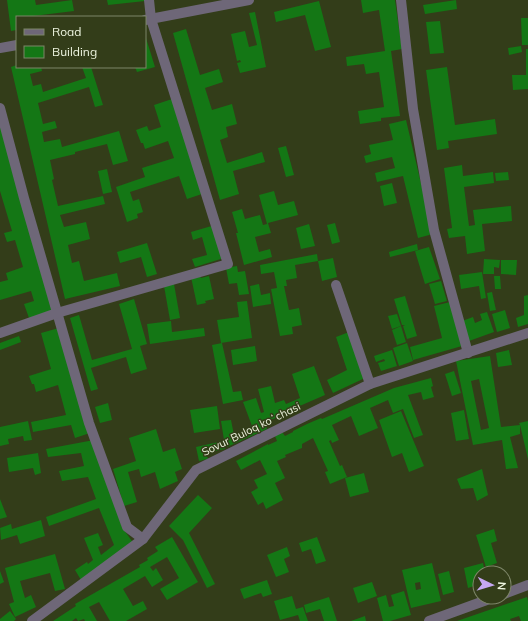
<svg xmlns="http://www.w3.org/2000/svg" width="528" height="621" viewBox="0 0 528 621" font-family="Mulish,sans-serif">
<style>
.building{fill:#147715;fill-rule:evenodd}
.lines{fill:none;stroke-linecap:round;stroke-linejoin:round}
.minor{stroke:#6e6778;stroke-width:10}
.labels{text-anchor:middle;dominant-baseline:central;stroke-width:3;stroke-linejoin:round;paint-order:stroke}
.street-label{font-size:11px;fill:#edf4df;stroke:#333d19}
</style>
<rect width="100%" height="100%" fill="#333d19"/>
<!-- building -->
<g class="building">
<polygon points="7,0 35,0 36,5 72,0 74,11 33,16 33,17 17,17 17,30 11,31"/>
<polygon points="107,0 145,0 145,1 108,5"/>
<polygon points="361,0 395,0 402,49 391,51 400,116 381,118 381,121 360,124 358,111 384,107 379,72 366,74 364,64 347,66 346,57 385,51 379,10 363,13"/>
<polygon points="456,0 457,9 425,14 423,5"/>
<polygon points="319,1 331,47 315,51 305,15 276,22 274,12"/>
<polygon points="255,12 266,67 240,73 237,63 241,62 240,60 237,61 231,34 245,31 249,47 257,45 249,13"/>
<polygon points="521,18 528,18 528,45 522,45"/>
<polygon points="440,21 444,53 430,54 426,22"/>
<polygon points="186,29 200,75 219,69 223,82 205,88 212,110 232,104 237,124 226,127 228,137 220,140 227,163 262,152 265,162 233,171 239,194 220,200 173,33"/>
<polygon points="145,35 155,67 137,72 135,67 145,67"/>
<polygon points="521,46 522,52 509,55 508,48"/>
<polygon points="526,49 528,49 528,89 513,90 512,75 526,75"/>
<polygon points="17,65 17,67 41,67 42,71 30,74 33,86 41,84 43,92 86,78 82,67 91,67 103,105 95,107 89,87 38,103 43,124 55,121 57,128 42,132 44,142 60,139 62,147 119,131 128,161 113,165 107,144 75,152 75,154 50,160 54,179 52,180 58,206 103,196 105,204 60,215 64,227 86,222 90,239 68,245 72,263 79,261 84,281 117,273 120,286 65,299 11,67"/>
<polygon points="447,67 455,125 495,119 497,134 448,141 449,148 437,150 426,70"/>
<polygon points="172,99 202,194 187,199 179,176 130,192 133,201 139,199 143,212 137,214 138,218 127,222 116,187 145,177 142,168 174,158 168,141 145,149 143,143 141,143 136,130 147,126 149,131 161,127 154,105"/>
<polygon points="406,120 433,234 418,238 403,176 377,182 375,173 395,168 392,157 366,163 364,156 371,154 369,145 393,140 389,124"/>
<polygon points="0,123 54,311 29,318 24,304 34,301 31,291 0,300 0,282 8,280 6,273 23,267 15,240 7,242 4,233 12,231 0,191"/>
<polygon points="286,146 294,175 286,177 278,148"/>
<polygon points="462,165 463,176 493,172 494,183 464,187 469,226 475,225 473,210 511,206 512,221 482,224 485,251 467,254 465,236 449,238 447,229 452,228 444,168"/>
<polygon points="107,169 112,192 103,194 98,171"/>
<polygon points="508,172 509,180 496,181 495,173"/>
<polygon points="392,183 397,203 384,206 380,186"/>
<polygon points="274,191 278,205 294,201 298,215 268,223 271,233 255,237 259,252 270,249 272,257 244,265 236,233 238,233 232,212 242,209 245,219 260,215 263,225 267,224 259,195"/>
<polygon points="335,223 340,242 332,244 327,225"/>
<polygon points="309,224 315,246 301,249 296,228"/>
<polygon points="215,225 224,258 195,267 192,259 207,255 202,237 193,240 191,232"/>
<polygon points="147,243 157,274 147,277 141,257 120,263 117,252"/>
<polygon points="417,244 418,250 390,257 389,252"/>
<polygon points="429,247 440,279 425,284 415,251"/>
<polygon points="317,254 318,261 295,265 297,278 286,280 287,286 284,286 289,310 299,308 302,325 292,327 293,334 280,336 271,289 277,288 274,272 261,274 260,265"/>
<polygon points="333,258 337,277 322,281 318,261"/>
<polygon points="484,259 500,260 499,268 494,267 494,274 483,274"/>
<polygon points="501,260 517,260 516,275 501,274"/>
<polygon points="237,266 238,272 245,271 249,294 239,295 237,283 229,284 226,268"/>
<polygon points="482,272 486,298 481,299 479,286 461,289 459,275"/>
<polygon points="200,275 201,278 209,276 214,299 205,301 206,303 197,305 191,277"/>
<polygon points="494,276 500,276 501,289 495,289"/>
<polygon points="441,281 447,301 435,304 429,284"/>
<polygon points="174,284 180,318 170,320 164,286"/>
<polygon points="259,284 261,295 270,293 271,304 253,307 250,286"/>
<polygon points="492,292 496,310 490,311 487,293"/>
<polygon points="528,295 528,324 518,327 516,318 524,315 524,296"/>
<polygon points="405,296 417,336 407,339 403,326 405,325 402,325 394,299"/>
<polygon points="134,299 147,344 140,346 147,369 131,374 126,357 91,368 98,389 91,391 70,318 79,315 92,360 132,349 119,304"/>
<polygon points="247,301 252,338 221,343 217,320 239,317 237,302"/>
<polygon points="450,302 462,346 413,360 410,347 442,338 434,306"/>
<polygon points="505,310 510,328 497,332 492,314"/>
<polygon points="487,312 494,332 469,341 462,321 473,317 475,323 482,320 480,314"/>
<polygon points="397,314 401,326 392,329 388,316"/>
<polygon points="171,321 172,332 204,328 205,336 150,344 147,324"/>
<polygon points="401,326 406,342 397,345 392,330"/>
<polygon points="59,328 90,433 75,438 71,425 33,432 31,422 66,415 58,385 36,392 34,384 32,384 29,376 51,369 41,333"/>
<polygon points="349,332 365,378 333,393 327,380 347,370 336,337"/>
<polygon points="19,336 21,342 0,350 0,343"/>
<polygon points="222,343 233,392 241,391 243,400 223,404 212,345"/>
<polygon points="407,343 413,361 399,366 393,348"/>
<polygon points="255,346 257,361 233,365 231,350"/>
<polygon points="392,350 397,366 381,371 378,363 385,361 384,359 376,362 374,356"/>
<polygon points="509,350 512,365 498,367 496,353"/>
<path d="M490,356L501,427L520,425L519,423L528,421V459L520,425V434L510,437L518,468L506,469L502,440L473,445L456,361ZM479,379L489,428L481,430L471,381Z"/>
<polygon points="314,366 325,395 295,408 296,410 265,422 267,429 227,447 224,440 221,421 231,420 234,435 252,426 243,402 256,398 261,413 264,412 258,389 271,386 275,403 284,400 286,404 300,398 292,374"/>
<polygon points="454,371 461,393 452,396 445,374"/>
<polygon points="431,378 433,386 431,387 434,397 423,400 421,392 408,395 423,435 414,438 403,409 393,413 388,400 370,408 378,428 359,436 351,416 332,425 339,440 332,443 331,440 329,441 340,466 342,465 347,477 330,484 325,472 328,471 313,438 302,444 302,448 285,455 286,457 277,461 285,478 275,483 283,500 266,509 263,502 258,505 251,492 258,488 254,480 267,474 260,460 241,470 236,461 268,444 268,445 277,441 275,436 282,432 285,436 293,432 293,431 307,424 321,418 322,419 394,388"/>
<polygon points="108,403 112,420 100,423 95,407"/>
<polygon points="217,406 220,429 194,433 190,410"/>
<polygon points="464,410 469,439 456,441 451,413"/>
<polygon points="401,411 424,466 409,472 402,453 392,457 379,420"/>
<polygon points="28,421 32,440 24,441 23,436 8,439 9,444 0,446 0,427"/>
<polygon points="156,429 163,452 175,448 182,469 175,472 178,481 160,489 155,472 141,477 139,469 128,472 137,502 124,506 113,469 136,461 129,438"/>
<polygon points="94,440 122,527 134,544 81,580 75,570 87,562 88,564 93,560 84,538 98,533 103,545 98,547 101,555 114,545 99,508 49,526 46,517 96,499 88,477 62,481 59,471 84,466 81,453 48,457 46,449"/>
<polygon points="223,441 225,449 206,453 208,459 199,461 196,447"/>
<polygon points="38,453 41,473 35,475 33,468 9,472 7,458"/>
<polygon points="482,469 488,495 477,501 473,488 461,489 457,479"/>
<polygon points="364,473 369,492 350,497 345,478"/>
<polygon points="198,495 212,508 189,533 215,584 207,588 183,540 169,526"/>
<polygon points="0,499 7,517 0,519"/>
<polygon points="41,520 45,536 20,544 17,535 1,540 0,528 11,524 12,529"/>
<polygon points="494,529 497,541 491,543 497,563 486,567 476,535"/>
<polygon points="172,537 198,582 167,600 160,589 179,578 167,557 150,567 153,571 156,568 163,580 152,587 145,576 123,589 133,606 143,601 147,609 126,621 110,621 99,602 89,607 97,621 85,621 84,619 78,621 76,618 72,621 53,621 76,606 75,604 140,567 139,565 148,560 147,558 158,551 155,547"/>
<polygon points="317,537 326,561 316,564 311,549 302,552 299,543"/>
<polygon points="287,547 290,556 284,559 289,572 276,577 267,555"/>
<polygon points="55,554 65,589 55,591 50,573 20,581 25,598 31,595 36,607 15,617 9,604 14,602 5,568"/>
<path d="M432,563L441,601L411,608L402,570ZM420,582L421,589L416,590L415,583Z"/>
<polygon points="483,563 485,573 480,573 480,584 468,588 464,568"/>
<polygon points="0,571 4,582 0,584"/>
<polygon points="449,571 454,592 443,595 438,574"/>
<polygon points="267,580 272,594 263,597 261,593 244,599 240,589"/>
<polygon points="372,582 377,596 358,603 353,588"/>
<polygon points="404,591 411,615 390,621 383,621 377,598 386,595 389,607 394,606 391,595"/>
<polygon points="292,596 296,609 303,607 308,621 300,621 298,615 280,620 274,601"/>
<polygon points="329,597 337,621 324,621 320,609 306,613 304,605"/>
<polygon points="527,597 528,601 528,621 521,621 519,616 510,619 511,621 457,621"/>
<polygon points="10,611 16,619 14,621 0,621 0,619"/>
<polygon points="365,616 366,621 351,621"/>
</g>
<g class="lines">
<!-- minor -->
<g class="minor">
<polyline points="401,0 413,109 434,230 468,353"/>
<polyline points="145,20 249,0"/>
<polyline points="0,48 17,45"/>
<polyline points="0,108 24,198 89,423 127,527 143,539"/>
<polyline points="336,285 370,384"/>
<polyline points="0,333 57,313 228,264 151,19 149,0"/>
<polyline points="504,594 528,585"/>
<polyline points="32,621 143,539 196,470 370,384 528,333"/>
<polyline points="429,621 495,597"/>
</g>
</g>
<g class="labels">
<!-- street labels -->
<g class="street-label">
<text transform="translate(251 429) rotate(-26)">Sovur Buloq koʻchasi</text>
</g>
</g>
<!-- legend -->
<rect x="16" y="16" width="130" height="52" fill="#333d19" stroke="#7d8668"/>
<rect x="24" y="29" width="20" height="6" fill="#6e6778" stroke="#7d8668"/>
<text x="52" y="36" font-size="12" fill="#edf4df">Road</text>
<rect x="24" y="46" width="20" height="12" fill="#147715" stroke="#7d8668"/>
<text x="52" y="56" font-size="12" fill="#edf4df">Building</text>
<!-- north arrow -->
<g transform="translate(492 585) rotate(95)"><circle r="19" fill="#333d19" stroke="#7d8668"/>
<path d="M0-3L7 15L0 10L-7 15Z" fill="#c5a7f1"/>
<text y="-6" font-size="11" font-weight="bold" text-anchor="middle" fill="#edf4df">N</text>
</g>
</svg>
